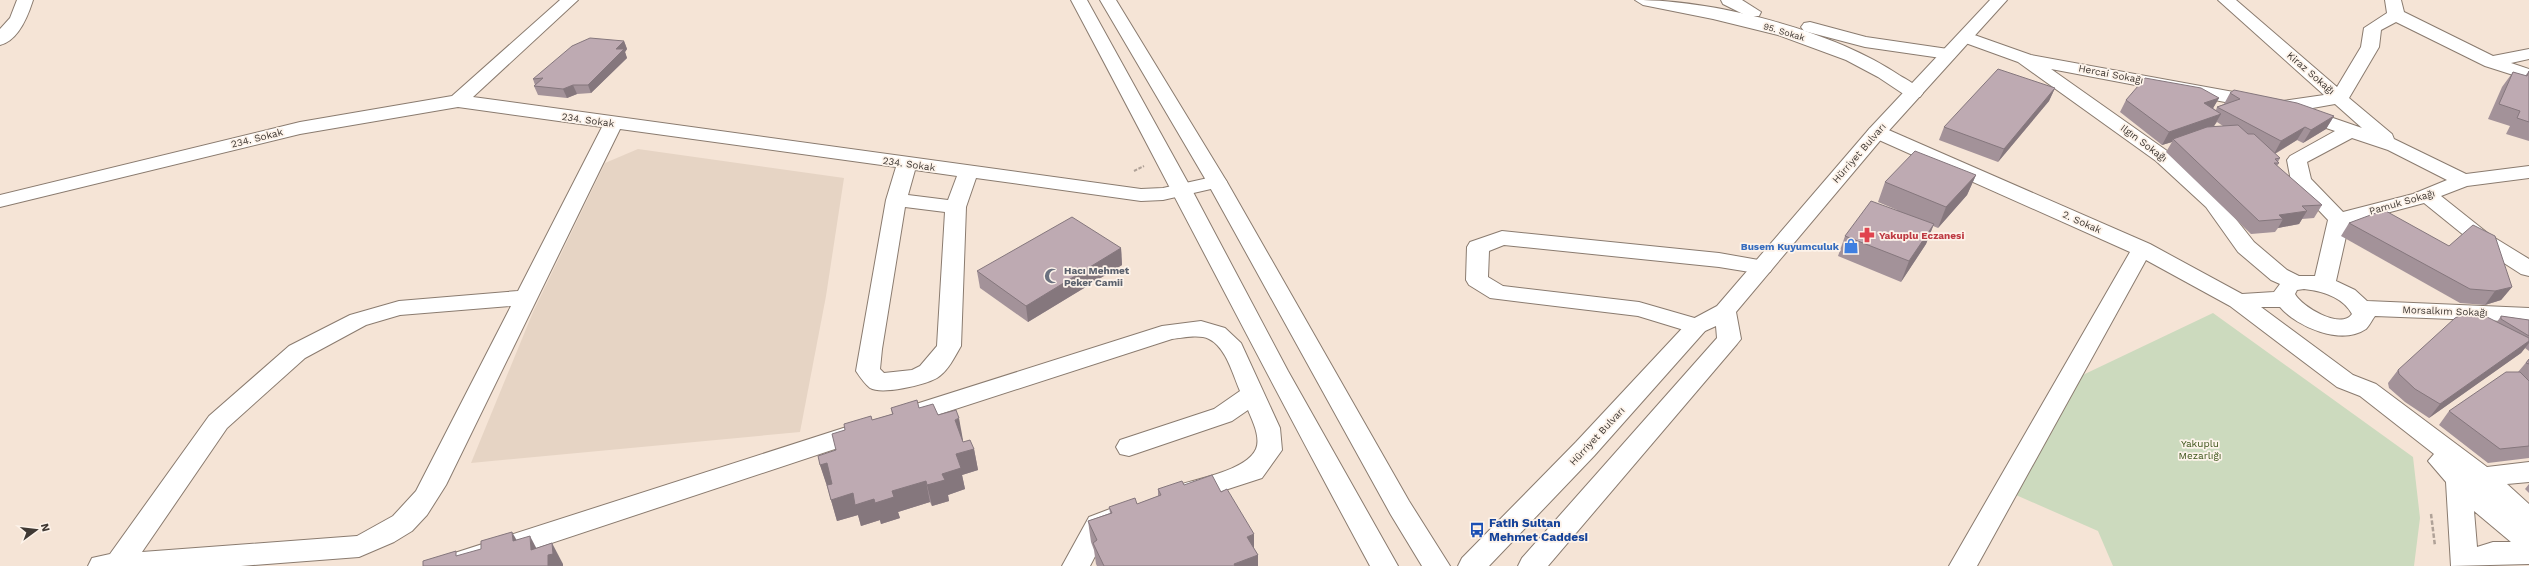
<svg xmlns="http://www.w3.org/2000/svg" width="2529" height="566" viewBox="0 0 2529 566" font-family="'Work Sans',sans-serif">
<style>
.education{fill:#e6d4c4}
.green{fill:#ccdabe}
.lines{fill:none;stroke-linecap:round;stroke-linejoin:round}
.minor-casing{stroke:#8a7b6f;stroke-width:2}
.major-casing{stroke:#8a7b6f;stroke-width:2}
.path-far1{stroke:#b0a298;stroke-width:2;stroke-dasharray:3.5 1.5;stroke-linecap:butt}
.path{stroke:#b0a298;stroke-width:2.5;stroke-dasharray:4.5 2;stroke-linecap:butt}
.minor{fill:#fff;fill-rule:evenodd}
.major{fill:#fff;fill-rule:evenodd}
.wall{fill:#a39299;fill-rule:evenodd}
.shaded-wall{fill:#85777d}
.building{fill:#beaab2;stroke:#85777d}
.labels{text-anchor:middle;dominant-baseline:central;stroke-width:3.5;stroke-linejoin:round;paint-order:stroke}
.far-street-label{font-size:9px;fill:#3f3833;stroke:#fdf3ea}
.street-label{font-size:10px;fill:#3f3833;stroke:#fdf3ea}
.health-label{font-size:10px;font-weight:bold;fill:#be3a42;stroke:#fdf3ea;text-anchor:start}
.shop-label{font-size:10px;font-weight:bold;fill:#366cbe;stroke:#fdf3ea;text-anchor:end}
.worship-label{font-size:10px;font-weight:bold;fill:#5b616d;stroke:#fdf3ea;text-anchor:start}
.park-label{font-size:10px;fill:#3c5419;stroke:#fdf3ea}
.near-transit-label{font-size:12px;font-weight:bold;fill:#164399;stroke:#fdf3ea;text-anchor:start}
</style>
<rect width="100%" height="100%" fill="#f5e4d6"/>
<!-- education -->
<polygon class="education" points="638,149 844,178 826,296 800,432 471,463 533,312 605,163"/>
<!-- green -->
<polygon class="green" points="2213,313 2413,457 2420,518 2414,566 2113,566 2098,531 2016,495 2068,382"/>
<g class="lines">
<!-- minor casing -->
<g class="minor-casing">
<g id="minor">
<path d="M17,0H33C28,16 18,41 0,45V29L10,18Z"/>
<path d="M560,0H578L473,97L1141,189L1163,188L1217,176L1224,178L1227,182L1224,186L1163,200L1141,201L976,178L966,207L961,346C954,358 948,371 937,378C925,385 882,395 870,388C865,384 860,377 856,371L886,200L896,167L620,129L446,485L427,515L412,531L394,542L359,557L241,566H88L92,558L110,554L209,416L289,346L350,315L399,301L518,291L602,127L458,107L300,134L0,207V195L300,122L452,96ZM915,170L957,176L948,200L908,195ZM905,207L945,212L937,346L920,366L912,370L884,373L880,369L882,349ZM511,306L416,491L393,516L357,536L142,552L227,428L305,358L366,325L400,315Z"/>
<path d="M1635,0C1714,0 1832,30 1899,75C1907,80 1918,85 1923,93L1920,97H1908L1878,77L1846,60L1778,35L1713,19L1643,5Z"/>
<polygon points="1721,0 1742,0 1761,12 1759,16 1747,16 1723,4"/>
<path d="M2218,0H2236L2337,87L2361,47L2364,28L2387,13L2385,0H2401L2404,12L2493,56L2529,49V59L2511,63L2529,69V80L2485,66L2396,22L2381,30L2379,47L2349,98L2392,134L2394,139L2466,174L2529,166V178L2467,186L2441,196L2490,235L2529,259V276L2521,274L2476,245L2424,203L2349,223L2336,281L2355,290L2367,301L2529,308V322L2375,316C2372,320 2369,326 2366,329C2341,346 2297,327 2280,307H2261L2353,375L2376,384L2487,467L2529,462V482L2507,484L2529,504V564L2451,566L2446,482L2428,461L2434,454L2360,396L2337,387L2230,306L2146,260L1977,566H1949L2130,252L1870,136L1867,132L1870,128H1884L2150,244L2242,294L2274,292L2280,284L2271,280L2238,252L2206,207L2156,161L2018,62L1960,41L1957,37L1960,33L1966,32L2031,55L2283,101L2324,95ZM2051,69L2283,113L2293,111L2292,113L2294,117L2335,131L2290,156L2287,160L2291,181L2328,220L2315,276H2299L2287,270L2254,242L2220,199L2170,153ZM2335,104L2362,128L2307,109ZM2352,138L2388,150L2447,180L2413,194L2343,212L2311,179L2307,162ZM2304,289C2322,291 2343,297 2352,314C2341,330 2302,307 2295,294L2297,290ZM2474,511L2511,542H2493L2477,547Z"/>
<polygon points="1810,22 1866,37 1948,49 1954,50 1957,54 1954,58 1948,59 1865,47 1804,31 1801,27 1804,23"/>
<polygon points="1502,231 1719,253 1770,262 1773,267 1770,272 1762,274 1719,267 1504,245 1489,251 1488,277 1503,286 1639,302 1705,321 1708,326 1705,331 1697,334 1638,316 1490,298 1469,285 1466,280 1467,247 1470,242"/>
<path d="M1201,321L1225,328L1241,343L1280,428L1282,450L1262,478L1188,502L1179,499L1175,492L1179,485C1200,478 1247,470 1256,449C1261,437 1252,420 1248,410L1232,421L1129,456L1120,454L1116,447L1120,440L1214,409L1240,391C1233,375 1226,347 1209,339C1199,334 1182,338 1172,339L906,425L897,422L894,416L897,410L1162,326Z"/>
<polygon points="862,422 871,425 874,431 871,437 482,566 435,566 439,558"/>
<polygon points="1110,509 1119,512 1123,519 1119,526 1108,531 1090,566 1062,566 1089,517"/>
</g>
</g>
<!-- major casing -->
<g class="major-casing">
<g id="major">
<path d="M1071,0H1087L1192,190L1288,371L1398,566H1370C1268,378 1171,188 1071,0Z"/>
<polygon points="1100,0 1116,0 1227,182 1409,501 1450,566 1422,566 1391,515 1207,182"/>
<polygon points="1990,0 2007,0 1884,136 1736,312 1741,339 1737,344 1548,566 1518,566 1522,558 1717,338 1716,326 1705,331 1594,456 1489,566 1458,566 1462,558 1576,442 1689,321 1717,306 1870,128"/>
</g>
</g>
<!-- path-far1 -->
<polyline class="path-far1" points="1134,171 1144,166"/>
<!-- path -->
<polyline class="path" points="2431,514 2435,546"/>
<!-- minor -->
<use href="#minor" class="minor"/>
<!-- major -->
<use href="#major" class="major"/>
</g>
<!-- wall -->
<g class="wall">
<polygon points="624,41 627,49 625,52 627,58 591,93 577,94 567,98 538,95 534,86 535,85 533,79"/>
<polygon points="2529,71 2529,141 2506,134 2510,126 2488,119 2502,87 2513,72 2525,76"/>
<polygon points="2055,88 2049,101 1998,162 1939,140 1944,127"/>
<path d="M2230,93L2334,116L2326,129L2303,143L2297,140L2275,154L2280,158L2278,162L2279,163L2277,166L2322,205L2314,218L2302,219L2299,224L2278,228L2275,232L2251,234L2166,152L2172,142L2162,145L2120,112L2126,100L2219,98L2213,108L2216,110L2217,107L2224,104ZM2217,122L2223,126H2214Z"/>
<polygon points="1976,175 1967,195 1938,228 1933,226 1926,244 1901,282 1838,256 1845,236 1897,210 1878,202 1885,182"/>
<polygon points="2349,223 2512,287 2501,300 2485,305 2460,303 2341,236"/>
<polygon points="1121,248 1122,265 1028,322 980,288 977,271"/>
<polygon points="2501,316 2529,320 2529,351 2525,348 2521,353 2429,418 2405,402 2389,388 2388,383 2398,370 2497,322"/>
<polygon points="2529,359 2529,458 2488,463 2439,425 2449,411 2518,372"/>
<polygon points="891,408 919,408 938,415 963,440 962,440 963,442 974,449 978,470 962,475 965,489 948,495 949,501 932,506 930,502 898,512 900,518 881,524 880,520 861,526 858,515 837,521 827,486 820,465 836,450 845,430 872,420 892,414"/>
<polygon points="2529,484 2529,493 2525,489"/>
<polygon points="1184,485 1254,549 1258,555 1258,566 1097,566 1096,564 1094,550 1091,542 1088,521 1110,513 1109,507 1137,504 1158,496 1158,489"/>
</g>
<!-- shaded-wall -->
<g class="shaded-wall">
<polygon points="624,41 627,49 625,52 627,58 591,93 588,85 616,49"/>
<polygon points="573,85 577,94 567,98 563,89"/>
<polygon points="2055,88 2049,101 1998,162 2004,149"/>
<polygon points="2219,98 2212,110 2204,103"/>
<polygon points="2221,114 2214,126 2173,139 2172,142 2162,145 2169,132"/>
<polygon points="2334,116 2326,129 2303,143 2311,130"/>
<polygon points="2305,127 2297,140 2274,154 2281,141"/>
<polygon points="1976,175 1967,195 1938,228 1946,207"/>
<polygon points="2307,211 2299,224 2278,228 2283,219 2279,215"/>
<polygon points="1934,224 1926,244 1901,282 1909,261"/>
<polygon points="1121,248 1122,265 1028,322 1026,306"/>
<polygon points="2512,287 2501,300 2485,305 2495,291"/>
<polygon points="2529,341 2529,343 2521,353 2429,418 2440,404"/>
<polygon points="959,418 963,440 959,441 955,420"/>
<polygon points="974,449 978,470 962,475 965,489 948,495 949,501 932,506 927,485 942,474 956,454"/>
<polygon points="827,463 833,484 827,486 820,465"/>
<polygon points="926,481 930,502 898,512 900,518 881,524 880,520 861,526 858,515 837,521 831,500 853,493 874,499 892,491"/>
<polygon points="512,532 524,553 513,541"/>
<polygon points="1254,534 1254,555 1247,537"/>
<polygon points="530,536 541,557 531,550"/>
<polygon points="552,543 563,564 563,566 548,566 548,555"/>
<polygon points="1258,555 1258,566 1234,566 1234,564"/>
</g>
<!-- building -->
<g class="building">
<polygon points="590,38 624,41 616,49 624,49 588,85 573,85 563,89 534,86 543,78 533,79 572,46"/>
<polygon points="1998,69 2055,88 2004,149 1944,127"/>
<polygon points="2529,71 2529,122 2517,118 2520,111 2499,104 2513,72 2527,76"/>
<polygon points="2145,78 2201,88 2219,98 2204,103 2221,114 2169,132 2126,100"/>
<polygon points="2234,90 2297,103 2334,116 2311,130 2305,127 2281,141 2217,107 2240,99 2230,93"/>
<polygon points="2238,125 2248,134 2254,134 2280,158 2275,159 2279,163 2274,163 2322,205 2302,206 2307,211 2279,215 2283,219 2259,221 2173,139 2207,127"/>
<polygon points="1915,151 1976,175 1946,207 1885,182"/>
<polygon points="1871,201 1934,224 1909,261 1845,236"/>
<polygon points="2384,210 2449,246 2473,225 2495,236 2512,287 2495,291 2470,289 2349,223"/>
<polygon points="1072,217 1121,248 1026,306 977,271"/>
<polygon points="2473,310 2529,338 2529,341 2440,404 2415,389 2399,374 2398,370 2455,318"/>
<polygon points="2501,316 2529,320 2529,336 2501,319"/>
<polygon points="2529,359 2529,364 2526,363"/>
<polygon points="2506,372 2520,372 2529,381 2529,446 2500,449 2449,411"/>
<polygon points="917,400 919,408 933,404 938,415 956,410 959,418 955,420 963,442 970,440 974,449 956,454 961,468 942,474 945,480 927,485 926,481 892,491 894,497 875,503 874,499 855,505 853,493 831,500 827,485 832,484 827,463 820,465 818,456 836,450 832,434 845,430 844,424 871,416 872,420 893,414 891,408"/>
<polygon points="1212,475 1221,492 1227,489 1254,534 1247,537 1258,555 1234,564 1235,566 1104,566 1093,543 1097,540 1088,521 1112,513 1109,507 1135,498 1137,504 1161,495 1158,489 1182,481 1184,485"/>
<polygon points="512,532 513,541 530,536 531,550 552,543 553,554 548,555 548,566 423,566 423,561 456,551 456,556 481,549 481,541"/>
</g>
<!-- icons -->
<defs>
<g id="pharmacy-bare" transform="scale(1.2)"><path d="M-2-6h4v4h4v4h-4v4h-4v-4h-4v-4h4Z" fill="#e0444e" stroke="#fdf3ea" stroke-width="2.5" paint-order="stroke"/></g>
<g id="shop-bare" transform="scale(1.2)"><path d="M-5-2.5h2.3a2.7 3.5 0 0 1 5.4 0H5L5.5 6h-11ZM-1.5-2.5h3a1.5 2.3 0 0 0-3 0Z" fill="#3f7fe0" stroke="#fdf3ea" stroke-width="2.5" paint-order="stroke"/></g>
<g id="mosque-bare" transform="scale(1.2)"><path d="M3.5-4.9A6 6 0 1 0 3.5 4.9A5 5 0 1 1 3.5-4.9Z" fill="#6b7280" stroke="#fdf3ea" stroke-width="2.5" paint-order="stroke"/></g>
<g id="bus-bare" transform="scale(1.2)"><path d="M-5-6H5V4H4V6H2V4H-2V6H-4V4H-5ZM-3.5-4V0h7V-4ZM-3.5 1.2v1.5H-2V1.2ZM2 1.2v1.5H3.5V1.2Z" fill="#1a4fb4" stroke="#fdf3ea" stroke-width="2.5" paint-order="stroke"/></g>
</defs>
<g fill-rule="evenodd">
<use href="#pharmacy-bare" x="1867" y="235"/>
<use href="#shop-bare" x="1851" y="246"/>
<use href="#mosque-bare" x="1052" y="276"/>
<use href="#bus-bare" x="1477" y="530"/>
</g>
<g class="labels">
<!-- far-street labels -->
<g class="far-street-label">
<text transform="translate(1784 32) rotate(17)">95. Sokak</text>
</g>
<!-- street labels -->
<g class="street-label">
<text transform="translate(2311 73) rotate(41)">Kiraz Sokağı</text>
<text transform="translate(2111 74) rotate(11)">Hercai Sokağı</text>
<text transform="translate(588 120) rotate(8)">234. Sokak</text>
<text transform="translate(257 138) rotate(-14)">234. Sokak</text>
<text transform="translate(2144 143) rotate(37)">Ilgın Sokağı</text>
<text transform="translate(1859 153) rotate(-49)">Hürriyet Bulvarı</text>
<text transform="translate(909 164) rotate(8)">234. Sokak</text>
<text transform="translate(2402 202) rotate(-16)">Pamuk Sokağı</text>
<text transform="translate(2082 222) rotate(24)">2. Sokak</text>
<text transform="translate(2445 311) rotate(2)">Morsalkım Sokağı</text>
<text transform="translate(1597 436) rotate(-47)">Hürriyet Bulvarı</text>
</g>
<!-- health labels -->
<g class="health-label">
<text x="1879" y="235">Yakuplu Eczanesi</text>
</g>
<!-- shop labels -->
<g class="shop-label">
<text x="1839" y="246">Busem Kuyumculuk</text>
</g>
<!-- worship labels -->
<g class="worship-label">
<text x="1064" y="270">Hacı Mehmet<tspan x="1064" dy="12">Peker Camii</tspan></text>
</g>
<!-- park labels -->
<g class="park-label">
<text x="2200" y="443">Yakuplu<tspan x="2200" dy="12">Mezarlığı</tspan></text>
</g>
<!-- near-transit labels -->
<g class="near-transit-label">
<text x="1489" y="523">Fatih Sultan<tspan x="1489" dy="14">Mehmet Caddesi</tspan></text>
</g>
</g>
<!-- north arrow -->
<g transform="translate(36 530) rotate(75)" stroke="#fdf3ea" stroke-width="3" paint-order="stroke">
<path d="M0-3L7 15L0 10L-7 15Z" fill="#3f3833"/>
<text y="-6" font-size="11" font-weight="bold" text-anchor="middle" fill="#3f3833">N</text>
</g>
</svg>
